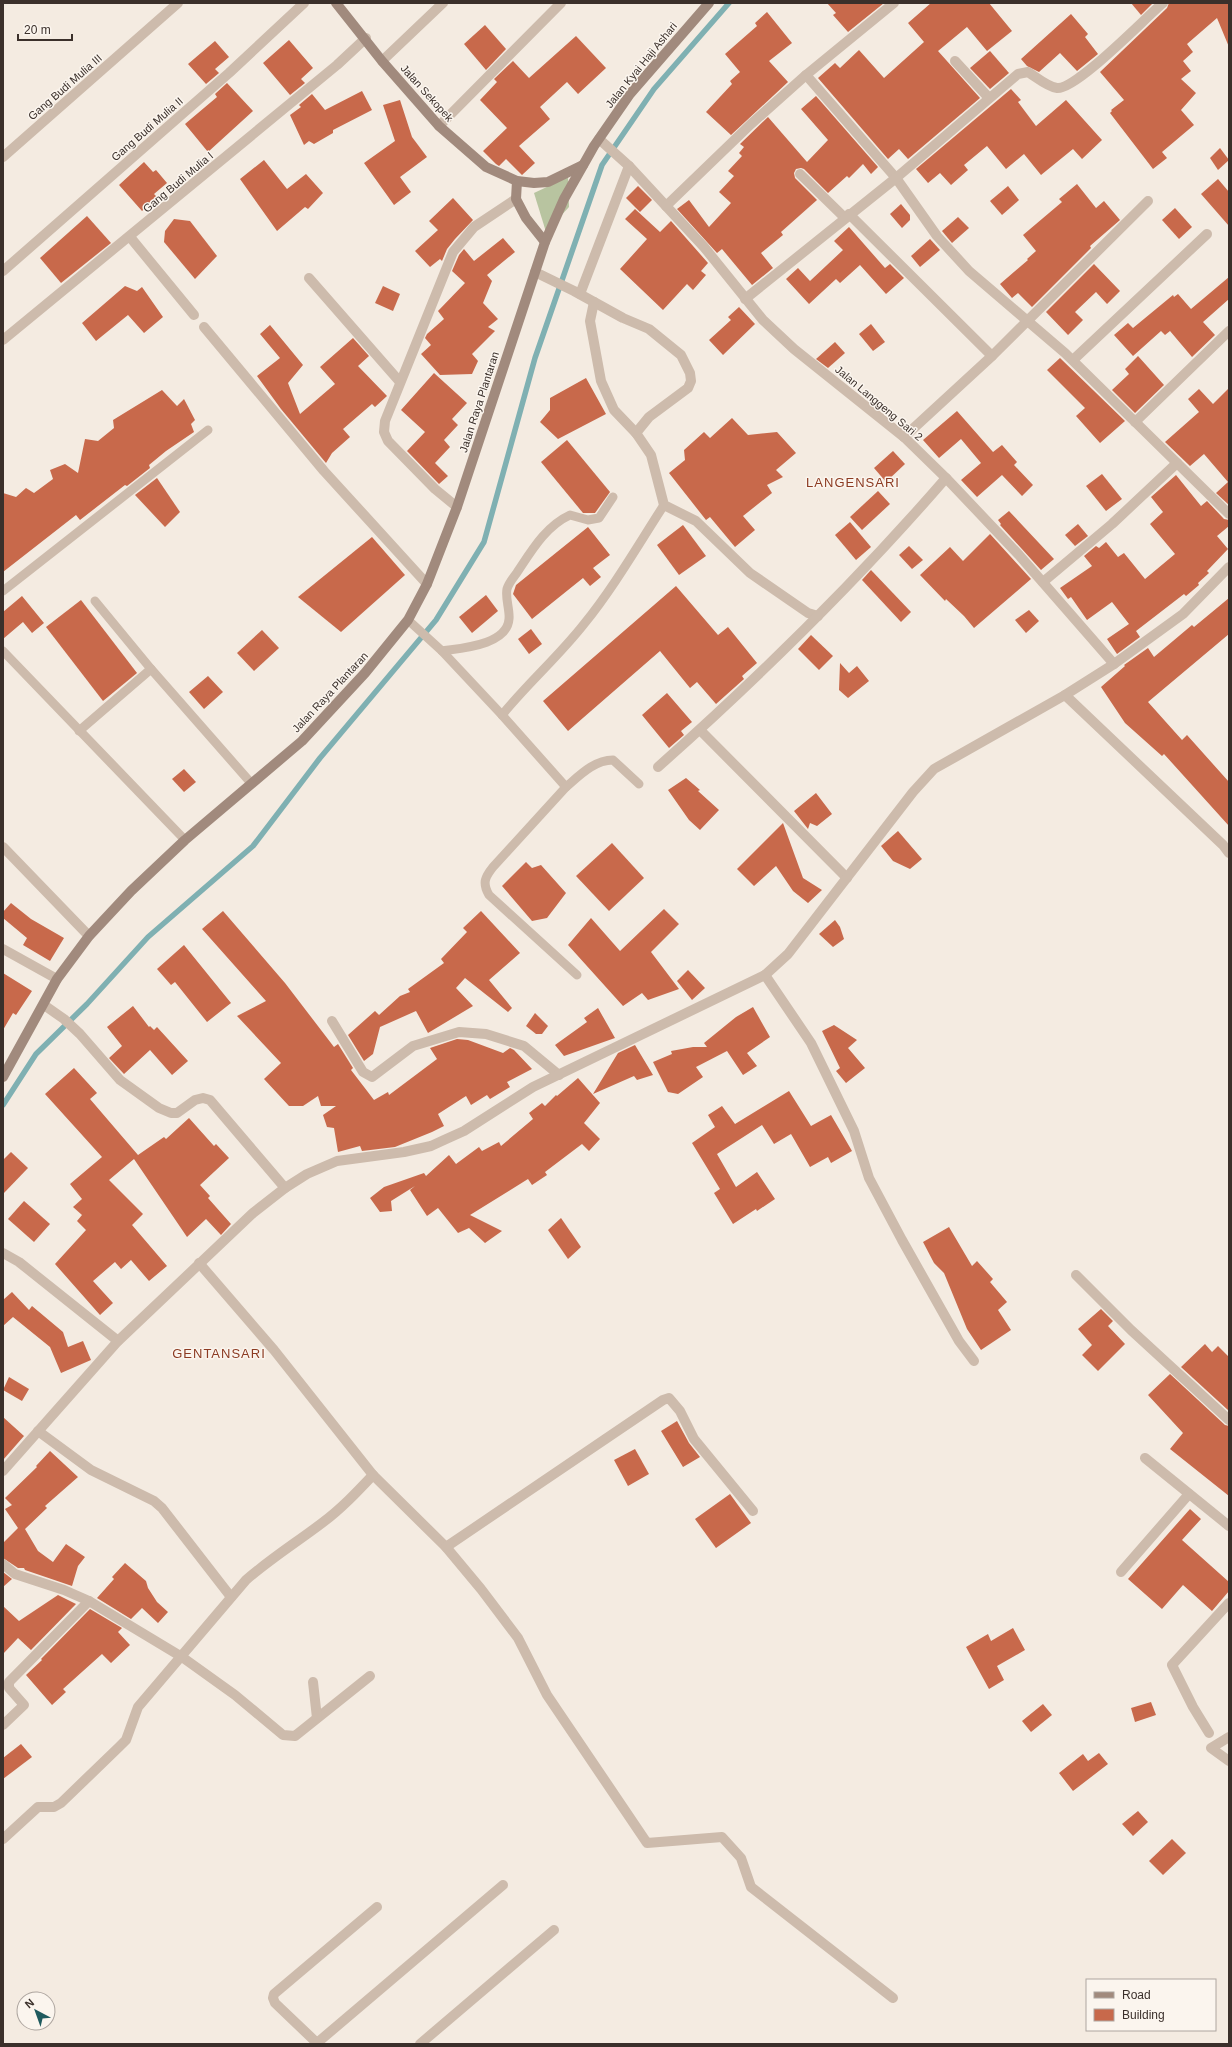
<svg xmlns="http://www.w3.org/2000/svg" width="1232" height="2047" viewBox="0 0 1232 2047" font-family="Helvetica,sans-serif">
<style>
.green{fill:#b8c4a0}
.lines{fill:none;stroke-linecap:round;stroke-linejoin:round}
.stream{stroke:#7fb0b2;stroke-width:5.5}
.building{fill:#c8694b}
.lane{stroke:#cdbbac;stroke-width:9}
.street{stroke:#cdbbac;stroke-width:10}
.secondary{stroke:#a18a7d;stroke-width:10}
.labels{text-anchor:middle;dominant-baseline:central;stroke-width:3;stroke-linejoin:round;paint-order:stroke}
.street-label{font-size:11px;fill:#3b302b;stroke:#fbf5ee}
.quarter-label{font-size:13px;letter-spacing:1px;fill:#8c3b22;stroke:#fbf5ee}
</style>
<rect width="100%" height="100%" fill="#f4ebe1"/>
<!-- green -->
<polygon class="green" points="568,177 569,207 546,232 534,193"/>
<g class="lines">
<!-- stream -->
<polyline class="stream" points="3,1105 36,1054 87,1004 148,937 253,846 320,758 436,620 484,542 535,358 602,165 654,89 729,3"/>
</g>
<!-- building -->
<g class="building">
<polygon points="827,3 884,3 848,32 833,15 836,13"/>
<polygon points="931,3 989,3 1012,31 987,51 967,27 938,51 980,98 908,159 899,149 888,159 818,78 835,63 840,68 859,50 884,78 924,42 908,23"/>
<polygon points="1131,3 1153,3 1141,15"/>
<polygon points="1169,3 1229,3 1229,47 1217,18 1187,44 1193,52 1183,61 1191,71 1181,79 1196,93 1181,110 1194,125 1162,152 1167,158 1153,169 1110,113 1112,111 1111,110 1124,100 1100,72 1167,8"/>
<polygon points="767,12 792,43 769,61 788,82 731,135 706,112 732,84 730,81 740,72 725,54 757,26 755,23"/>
<polygon points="1071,14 1088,34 1085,37 1098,54 1077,71 1060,53 1039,72 1027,66 1021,59"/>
<polygon points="485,25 506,49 486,70 464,44"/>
<polygon points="576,36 606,68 578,94 567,82 540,107 550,119 519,146 535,163 522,175 506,159 499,166 496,164 483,151 507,128 480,100 497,82 494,79 513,61 529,78"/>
<polygon points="289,40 313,68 301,79 305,83 290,95 263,63"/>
<polygon points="215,41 229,57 215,69 219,73 206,84 188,64"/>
<polygon points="990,51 1009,73 990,89 970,68"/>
<polygon points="227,83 253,111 208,152 185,124 217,97 215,94"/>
<polygon points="1011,89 1021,100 1018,102 1036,126 1066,100 1102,140 1082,159 1073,149 1041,175 1024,154 1006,169 987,146 964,165 968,170 951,185 940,173 928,183 916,169"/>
<polygon points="362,91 372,110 333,130 333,133 314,144 309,141 304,145 290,115 301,107 299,105 312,94 325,110"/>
<polygon points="816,96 878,167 871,174 863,164 849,178 847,176 828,193 804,169 801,168 796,169 794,173 795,178 817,200 781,232 783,235 761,253 773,268 752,285 722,249 717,253 677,209 689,200 709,227 731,203 719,192 734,176 728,171 742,156 739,153 744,147 740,144 768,117 807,162 828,140 801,109"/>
<polygon points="400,100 412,137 427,157 400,177 411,192 394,205 364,163 395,141 383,105"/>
<polygon points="1220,148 1229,160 1218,170 1210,158"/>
<polygon points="264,160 287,189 306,174 323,193 308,209 305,207 277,231 240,179"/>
<polygon points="144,162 153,172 156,170 167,183 154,194 157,197 142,211 119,185"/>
<polygon points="1218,179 1229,192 1229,226 1201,194"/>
<polygon points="1077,184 1096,208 1104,201 1120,220 1090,246 1091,248 1032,307 1018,293 1012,298 1000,284 1028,260 1027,259 1036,251 1023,235 1062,202 1059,199"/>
<polygon points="638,186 652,200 640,212 626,198"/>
<polygon points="1008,186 1019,200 1002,215 990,201"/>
<polygon points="453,198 473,220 455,239 447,249 442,261 440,259 430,267 415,251 438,230 429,221"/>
<polygon points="901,204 910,215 910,220 902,228 890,214"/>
<polygon points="1175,208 1192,227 1179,239 1162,220"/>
<polygon points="635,209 660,232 671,221 708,263 701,271 706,275 693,290 687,284 663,310 620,269 647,239 625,219"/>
<polygon points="87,216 111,243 61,283 40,258"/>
<polygon points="958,217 969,228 952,243 942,231"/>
<polygon points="174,219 190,221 217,256 195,279 164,242 165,231"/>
<polygon points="849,227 885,268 890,264 904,278 886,294 860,265 840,283 836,279 809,304 786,279 798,268 810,281 843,250 834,241"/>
<polygon points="503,238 515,252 487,275 492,281 483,303 498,319 488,327 495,331 472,354 478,361 472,374 440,375 421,354 431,345 425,338 427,334 444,319 438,311 465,283 452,271 459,255 464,249 474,261"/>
<polygon points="930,239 940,250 920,267 911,256"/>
<polygon points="1094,264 1120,291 1107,304 1096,292 1075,312 1083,320 1068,335 1046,312"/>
<polygon points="1229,277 1229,299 1203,322 1215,335 1192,357 1170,331 1165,335 1161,331 1133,356 1114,335 1128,323 1133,328 1173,295 1174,297 1178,294 1191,309"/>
<polygon points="125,286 137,291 142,287 163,317 144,333 128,315 96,341 82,323"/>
<polygon points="383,286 400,294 393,311 375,303"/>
<polygon points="739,307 755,324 723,355 709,340 731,320 728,317"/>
<polygon points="871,324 885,342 873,351 859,334"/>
<polygon points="270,325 303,365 288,383 300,414 335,384 320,367 353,338 369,356 358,366 387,396 375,407 372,404 343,429 350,437 332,453 326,463 281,409 257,376 280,358 260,334"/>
<polygon points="835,342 845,353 828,368 816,359"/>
<polygon points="1138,356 1164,385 1135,413 1112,390 1129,374 1125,369"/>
<polygon points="1060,358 1125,421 1100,443 1076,416 1085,408 1047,370"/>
<polygon points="434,373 467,403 452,419 458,425 444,440 450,447 435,463 448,476 439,484 407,451 425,432 401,410"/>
<polygon points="586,378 606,414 558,439 540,422 550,410 550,398"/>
<polygon points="1229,388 1229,505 1216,493 1228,482 1204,454 1190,466 1165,442 1199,412 1188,399 1199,389 1213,404"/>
<polygon points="162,390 177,406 184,399 195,420 191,424 194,432 166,451 149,465 150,468 127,486 125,485 80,520 76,515 3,572 3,493 16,497 26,488 34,493 53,479 50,470 65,464 78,473 85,439 98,441 114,428 113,420"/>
<polygon points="957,411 993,452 1002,445 1017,462 1014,465 1033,485 1022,496 1002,475 977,497 961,480 981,463 961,439 939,458 923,440"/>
<polygon points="732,418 748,435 777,432 796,453 776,470 783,477 767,485 772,493 743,516 755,530 735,547 710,517 706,520 669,473 685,460 684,450 704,432 710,438"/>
<polygon points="567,440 610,492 595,513 583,513 541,462"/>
<polygon points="893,451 905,464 886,482 874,468"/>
<polygon points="1102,474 1122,499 1106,511 1086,486"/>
<polygon points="1176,475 1201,506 1207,501 1224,519 1229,520 1229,526 1217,536 1228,549 1207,571 1209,573 1198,583 1199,585 1186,596 1184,594 1136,631 1140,637 1117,654 1107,639 1129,624 1112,602 1087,620 1071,597 1068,599 1060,588 1092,566 1084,556 1096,546 1099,548 1106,542 1118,557 1124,553 1145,579 1175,554 1150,524 1163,512 1151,497"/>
<polygon points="157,478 180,512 165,527 135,495"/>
<polygon points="878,491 890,504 862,530 850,517"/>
<polygon points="1009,511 1054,559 1041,570 1000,525 1001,524 998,520"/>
<polygon points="850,522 871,547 856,560 835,535"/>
<polygon points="1078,524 1088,536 1075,546 1065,535"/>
<polygon points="683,525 706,556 679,575 657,545"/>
<polygon points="588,527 610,555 593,568 601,577 590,586 583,578 532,619 513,594 516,585"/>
<polygon points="990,534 1031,579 974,628 964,616 946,599 945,601 920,575 950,547 963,561"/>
<polygon points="372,537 405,575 341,632 298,597"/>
<polygon points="909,546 923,560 912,569 899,555"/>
<polygon points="871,570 911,612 901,622 862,580"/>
<polygon points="676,586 718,635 728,627 757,663 742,676 744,679 716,704 697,682 690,688 660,651 568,731 543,701"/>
<polygon points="486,595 498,611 472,633 459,617"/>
<polygon points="22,596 44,623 32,633 23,622 3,639 3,612"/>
<polygon points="1229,598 1229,634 1148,702 1182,740 1187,735 1229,782 1229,826 1164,754 1162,756 1125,723 1101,687 1125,666 1124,665 1148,648 1154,657 1192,625 1194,627"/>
<polygon points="81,600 137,673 103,701 46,627"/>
<polygon points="1029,610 1039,621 1026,633 1015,620"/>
<polygon points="531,629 542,644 529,654 518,639"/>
<polygon points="262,630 279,648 254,671 237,653"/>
<polygon points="811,635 833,656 819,670 798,649"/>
<polygon points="840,663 849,673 857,666 869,681 848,698 839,690"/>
<polygon points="208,676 223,692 204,709 189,692"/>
<polygon points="667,693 692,722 681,731 684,735 669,748 642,715"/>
<polygon points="184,769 196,782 184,792 172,779"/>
<polygon points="686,778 700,790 698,791 719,810 700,830 689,820 668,790"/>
<polygon points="816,793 832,814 817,826 810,823 808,829 794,811"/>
<polygon points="783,823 803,878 822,890 808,903 793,891 776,866 754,886 737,869"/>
<polygon points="898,831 922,859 910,869 893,861 881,846"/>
<polygon points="612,843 644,878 609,911 576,876"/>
<polygon points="526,862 532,868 541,865 566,893 547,918 532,921 502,886"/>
<polygon points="11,903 31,919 64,938 50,961 23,945 27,938 3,918 3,912"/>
<polygon points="664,909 679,924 651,952 679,989 648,1000 642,993 623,1006 568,945 591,918 620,951"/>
<polygon points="223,911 285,983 334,1047 338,1044 353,1068 351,1070 374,1100 388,1092 389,1095 437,1059 430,1048 457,1039 468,1040 503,1053 510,1048 514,1050 532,1069 507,1082 510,1087 490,1099 487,1095 471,1105 466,1096 438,1114 444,1126 432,1132 395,1147 362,1151 360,1146 338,1152 334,1128 327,1127 323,1115 336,1106 321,1106 318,1096 303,1106 289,1106 264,1079 281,1063 237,1016 266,1001 202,929"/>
<polygon points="481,911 520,953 489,980 512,1008 508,1012 465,978 456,988 473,1006 428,1033 416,1011 380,1027 373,1054 364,1061 348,1035 375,1011 379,1015 400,996 410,992 408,989 444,963 441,959 467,932 463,928"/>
<polygon points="835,920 840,927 844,939 833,947 819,934"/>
<polygon points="184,945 231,1003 207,1022 175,982 171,985 157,969"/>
<polygon points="688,970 705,988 692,1000 677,981"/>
<polygon points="3,973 32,991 16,1015 13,1013 3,1030"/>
<polygon points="133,1006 149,1027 150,1026 154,1030 157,1027 188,1061 172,1075 150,1050 124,1074 109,1058 122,1046 107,1027"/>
<polygon points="753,1007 770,1037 747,1053 757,1066 743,1075 727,1051 696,1067 703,1077 678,1094 668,1092 653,1062 672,1054 671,1051 693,1047 707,1047 704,1043 736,1017"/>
<polygon points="598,1008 615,1038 564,1056 555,1045 587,1022 584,1018"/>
<polygon points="535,1013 548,1026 542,1034 536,1034 526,1026"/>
<polygon points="834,1025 857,1040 848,1048 865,1068 846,1083 836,1071 840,1068 822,1031"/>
<polygon points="635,1045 653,1075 637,1080 634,1076 593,1094 618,1053"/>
<polygon points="74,1068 97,1093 90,1099 138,1155 164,1137 166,1139 189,1118 214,1146 216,1144 229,1158 200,1185 210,1196 208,1198 231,1224 221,1235 206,1219 187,1237 134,1159 109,1180 143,1214 132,1225 167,1266 149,1281 131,1260 121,1269 115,1262 93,1281 113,1303 100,1315 55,1264 86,1230 77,1221 82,1215 73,1207 82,1199 70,1184 102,1157 45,1094"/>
<polygon points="578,1078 600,1103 584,1123 600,1139 589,1151 582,1144 545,1172 547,1175 532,1185 528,1179 470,1215 502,1231 485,1243 469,1228 458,1233 438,1208 427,1216 410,1190 415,1186 391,1201 392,1211 380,1212 370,1198 384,1187 424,1173 426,1176 449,1155 456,1164 479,1147 482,1151 499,1142 501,1146 533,1119 529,1113 542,1103 545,1106 556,1095 557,1096"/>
<polygon points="789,1091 811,1126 831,1115 852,1151 831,1163 828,1157 810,1167 791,1134 774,1144 762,1125 717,1154 736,1187 757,1172 775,1199 757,1211 756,1209 733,1224 714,1193 720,1189 692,1143 715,1127 708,1115 722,1106 735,1124"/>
<polygon points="11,1152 28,1168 3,1194 3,1160"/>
<polygon points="24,1201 50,1224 34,1242 8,1219"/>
<polygon points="561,1218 581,1247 568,1259 548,1230"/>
<polygon points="949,1227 972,1266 977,1261 993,1279 990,1282 1007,1302 998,1310 1011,1330 981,1350 967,1329 944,1273 934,1263 923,1242"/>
<polygon points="12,1292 29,1310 32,1306 63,1332 68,1347 83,1341 91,1360 61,1373 50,1347 13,1317 3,1326 3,1300"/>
<polygon points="1101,1309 1113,1321 1108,1326 1125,1344 1098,1371 1082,1355 1092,1345 1078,1329"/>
<polygon points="1205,1344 1212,1352 1218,1346 1229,1357 1229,1411 1181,1367"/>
<polygon points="1170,1374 1225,1425 1229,1426 1229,1496 1170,1449 1183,1433 1148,1395"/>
<polygon points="9,1377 29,1389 22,1401 3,1390"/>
<polygon points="3,1417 24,1436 3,1460"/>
<polygon points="677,1421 689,1443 700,1457 683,1467 661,1431"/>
<polygon points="635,1449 649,1474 628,1486 614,1460"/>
<polygon points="50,1451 78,1477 45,1506 47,1508 25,1529 38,1551 53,1562 66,1544 85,1557 78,1566 72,1586 25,1570 24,1568 18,1568 3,1558 3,1543 18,1528 5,1509 12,1505 5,1498 37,1467 36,1466"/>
<polygon points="730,1494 751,1523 716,1548 695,1519"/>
<polygon points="1190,1509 1201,1519 1182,1540 1229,1582 1229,1591 1212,1611 1183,1585 1162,1609 1128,1579"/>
<polygon points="125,1563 146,1581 148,1588 157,1602 168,1612 158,1623 142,1608 131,1619 97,1598 114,1579 112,1577"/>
<polygon points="3,1572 12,1579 3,1587"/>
<polygon points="58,1595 76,1604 31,1650 18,1638 3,1654 3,1606 19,1621"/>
<polygon points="90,1609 122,1628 118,1632 130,1645 111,1663 102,1654 63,1689 66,1692 52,1705 26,1675 42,1660 41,1659"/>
<polygon points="1013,1628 1025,1650 997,1666 1004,1680 989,1689 966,1647 988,1634 991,1641"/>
<polygon points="1151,1702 1156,1715 1135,1722 1131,1708"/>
<polygon points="1043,1704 1052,1715 1031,1732 1022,1721"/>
<polygon points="21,1744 32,1757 3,1779 3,1758"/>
<polygon points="1099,1753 1108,1764 1073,1791 1059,1773 1083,1754 1088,1761"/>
<polygon points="1138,1811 1148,1822 1133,1836 1122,1824"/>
<polygon points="1172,1839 1186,1853 1163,1875 1149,1861"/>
</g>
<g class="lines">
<!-- lane -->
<g class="lane">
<polyline points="3,591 208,430"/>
<polyline points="95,601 151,669"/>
<path d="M408,620L442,651L502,715L566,787C579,776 594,760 613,760L639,784"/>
<polyline points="3,651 185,840"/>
<path d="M442,651C462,648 507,645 509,619C510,610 505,598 507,589C509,582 515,576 518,571C532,550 546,526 570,515L588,520L599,518L613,497"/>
<path d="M502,715C528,683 559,656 584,624C614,587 638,545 664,505"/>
<polyline points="79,731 151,669 251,783"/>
<path d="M566,787L493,867C485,877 482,883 489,895L577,975"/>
</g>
<!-- street -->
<g class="street">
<polyline points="382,61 443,3"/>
<polyline points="955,61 989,98"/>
<polyline points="806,75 896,178 937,236 969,271 1065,353 1229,514"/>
<polyline points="439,126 561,3"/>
<polyline points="599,139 629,166 704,247 763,320 794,349 904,437 946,478 1019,555 1114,664"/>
<polyline points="3,157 178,3"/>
<polyline points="800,174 845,218"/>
<polyline points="666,206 751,124 806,75 894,3"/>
<polyline points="849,214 992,356"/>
<polyline points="130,237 194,315"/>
<polyline points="3,271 229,73 304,3"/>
<polyline points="535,272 574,291 623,318 649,329 681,355 690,373 691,381 688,388 649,417 636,433 651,455 664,505 696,521 750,573 808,613 818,616"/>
<polyline points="309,278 400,382"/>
<polyline points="580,294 629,166"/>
<path d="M745,299L896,178L1018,74L1028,72C1036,77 1048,87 1057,88C1076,90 1145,18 1163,3"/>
<polyline points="594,302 590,321 601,381 614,410 636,433"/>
<polyline points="204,327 324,471 427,584"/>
<polyline points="3,340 337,65 366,38"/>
<polyline points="1073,360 1207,234"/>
<polyline points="1135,422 1229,331"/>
<polyline points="904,437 992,356 1148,201"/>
<polyline points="457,507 435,489 388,441 384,432 385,421 453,252 474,227 516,199"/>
<polyline points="1043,582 1112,524 1177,463"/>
<polyline points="1065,695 1223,845 1229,853"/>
<polyline points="700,730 847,878"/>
<path d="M658,767C759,677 857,581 946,478"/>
<polyline points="3,847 89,936"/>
<polyline points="3,949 57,979"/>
<polyline points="765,975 811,1043 854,1131 869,1178 902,1240 959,1341 974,1361"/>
<polyline points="44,1005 64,1019 80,1034 120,1080 159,1108 171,1113 177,1113 195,1100 203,1098 210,1100 285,1188"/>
<polyline points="332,1021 363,1072 372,1077 413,1046 459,1032 486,1034 524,1046 559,1075"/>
<polyline points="3,1253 19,1262 118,1341"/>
<polyline points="199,1263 274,1350 373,1475 446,1547 481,1589 518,1638 547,1695 647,1843 722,1837 741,1858 751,1887 893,1998"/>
<polyline points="1076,1275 1131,1330 1229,1420"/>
<polyline points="38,1431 91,1470 154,1501 162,1508 231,1597"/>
<polyline points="1145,1458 1229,1526"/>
<polyline points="3,1471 118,1341 253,1213 285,1188 307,1174 337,1161 404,1152 431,1146 444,1140 464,1131 533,1087 765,975 788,954 913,792 934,769 1065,695 1114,664 1183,614 1229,567"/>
<polyline points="446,1547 663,1400 669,1398 680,1411 694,1439 753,1511"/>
<polyline points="3,1564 15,1574 64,1590 89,1601 182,1657 235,1695 283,1735 295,1736 370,1676"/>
<polyline points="1121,1572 1189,1494"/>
<polyline points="313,1682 317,1718"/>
<polyline points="3,1725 24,1705 9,1688 9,1682 89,1601"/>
<polyline points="1209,1733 1193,1707 1172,1665 1229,1603"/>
<polyline points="1229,1737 1211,1748 1229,1761"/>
<path d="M3,1839L38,1807H54L61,1803L119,1747L126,1740L138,1707L246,1580C270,1559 297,1542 322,1523C341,1509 357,1492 373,1475"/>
<polyline points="317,2043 503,1885"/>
<polyline points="318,2044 275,2003 273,1998 274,1994 377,1907"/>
<polyline points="420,2044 554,1930"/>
</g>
<!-- secondary -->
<g class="secondary">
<polyline points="336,3 382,61 439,126 486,167 517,181 534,183 548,182 583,165"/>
<polyline points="517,181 516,199 526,218 545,242"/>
<polyline points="3,1077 57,979 89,936 131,891 185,840 302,741 365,673 408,620 427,584 457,507 545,242 564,199 594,146 630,94 709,3"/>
</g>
</g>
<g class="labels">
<!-- street labels -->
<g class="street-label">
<text transform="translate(641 65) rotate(-51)">Jalan Kyai Haji Ashari</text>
<text transform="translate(65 87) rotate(-41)">Gang Budi Mulia III</text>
<text transform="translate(427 93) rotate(48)">Jalan Sekopek</text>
<text transform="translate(147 129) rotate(-41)">Gang Budi Mulia II</text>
<text transform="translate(178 182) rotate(-40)">Gang Budi Mulia I</text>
<text transform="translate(479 402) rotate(-72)">Jalan Raya Plantaran</text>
<text transform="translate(879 403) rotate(40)">Jalan Langgeng Sari 2</text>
<text transform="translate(330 692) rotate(-47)">Jalan Raya Plantaran</text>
</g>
<!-- quarter labels -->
<g class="quarter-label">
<text x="853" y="482">LANGENSARI</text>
<text x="219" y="1353">GENTANSARI</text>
</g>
</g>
<!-- border -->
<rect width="1232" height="2047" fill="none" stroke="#3b302b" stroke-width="8"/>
<!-- legend -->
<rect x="1086" y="1979" width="130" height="52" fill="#fbf5ee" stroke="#aea6a0"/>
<rect x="1094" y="1992" width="20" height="6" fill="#a18a7d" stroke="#aea6a0"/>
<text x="1122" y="1999" font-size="12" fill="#3b302b">Road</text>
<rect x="1094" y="2009" width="20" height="12" fill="#c8694b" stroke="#aea6a0"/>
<text x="1122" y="2019" font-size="12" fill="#3b302b">Building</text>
<!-- north arrow -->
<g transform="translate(36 2011) rotate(319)"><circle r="19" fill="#fbf5ee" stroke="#aea6a0"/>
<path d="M0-3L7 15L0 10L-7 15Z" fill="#1f5a5e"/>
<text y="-6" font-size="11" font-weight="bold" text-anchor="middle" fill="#3b302b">N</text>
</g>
<!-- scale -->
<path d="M18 34v6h54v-6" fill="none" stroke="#3b302b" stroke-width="2"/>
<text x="24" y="34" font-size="12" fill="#3b302b" stroke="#fbf5ee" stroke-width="3" paint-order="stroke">20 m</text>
</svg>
